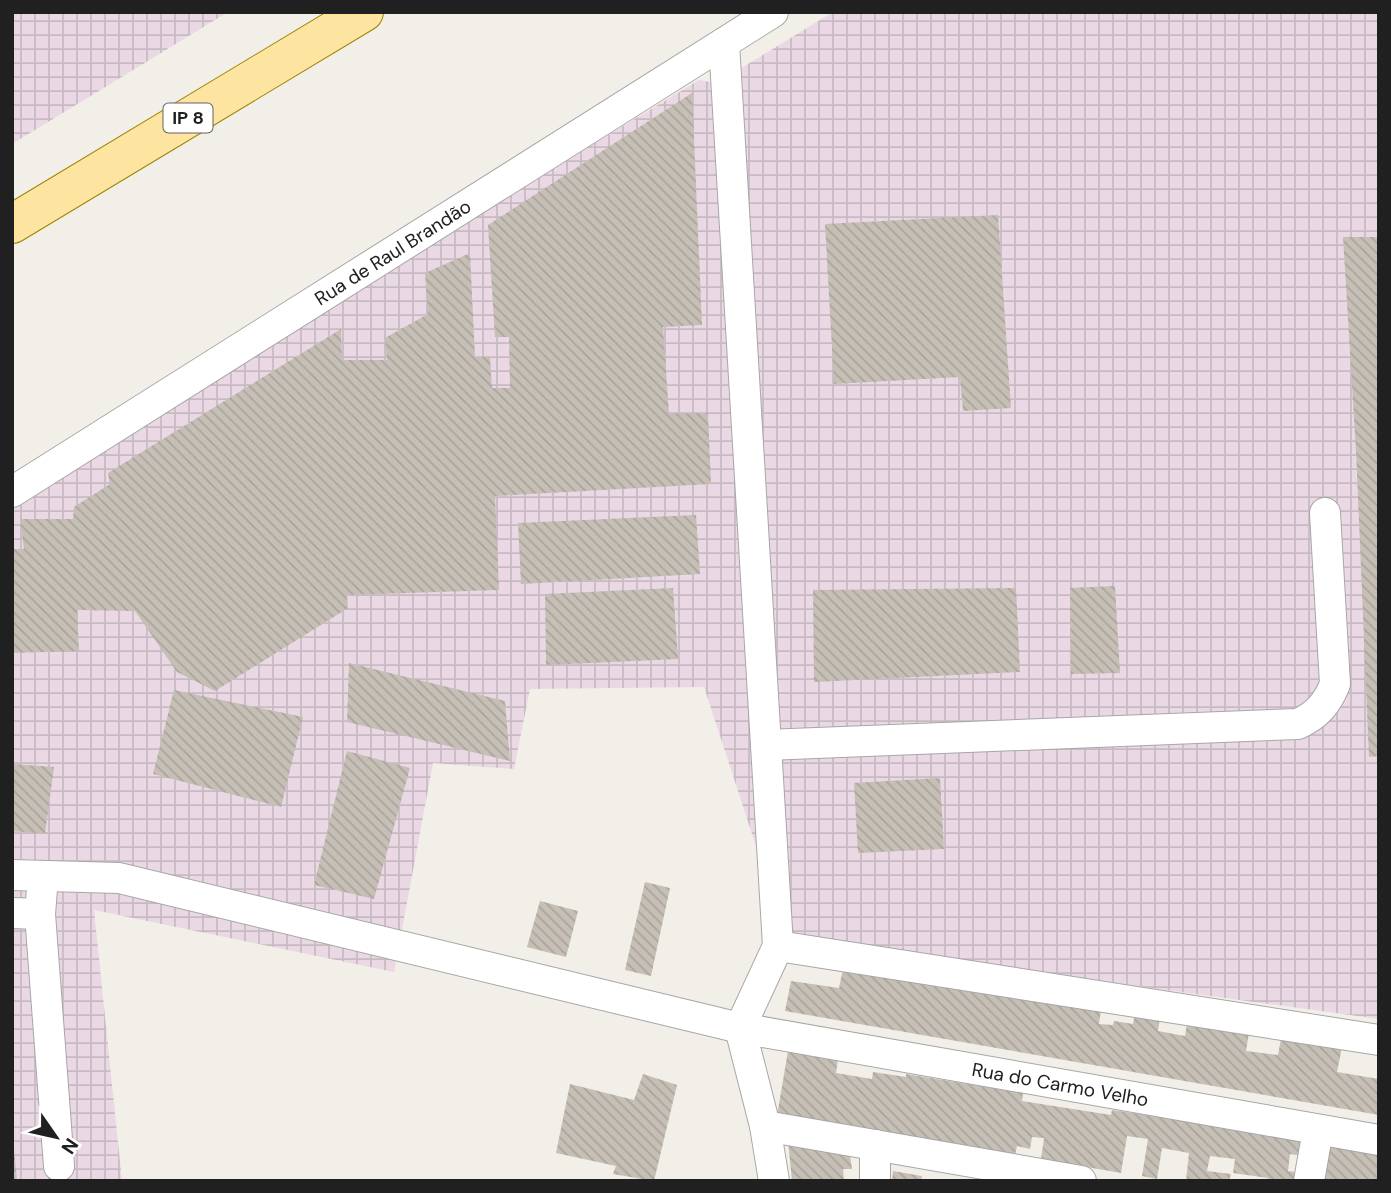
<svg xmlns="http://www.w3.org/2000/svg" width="1391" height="1193" viewBox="0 0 1391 1193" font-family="'DM Sans',sans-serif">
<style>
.industrial{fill:url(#industrial-grid)}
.building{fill:url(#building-back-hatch)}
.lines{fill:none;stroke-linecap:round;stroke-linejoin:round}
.minor-casing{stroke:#a7a7a7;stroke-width:32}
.major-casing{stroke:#9c8300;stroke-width:40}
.minor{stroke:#fff;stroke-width:30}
.major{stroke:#fde4a0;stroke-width:38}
.labels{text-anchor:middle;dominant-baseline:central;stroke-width:6;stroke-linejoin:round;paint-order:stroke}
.shield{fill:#fff;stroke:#636363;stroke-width:2}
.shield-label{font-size:18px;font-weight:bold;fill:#202020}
.street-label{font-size:19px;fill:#202020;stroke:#fff}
</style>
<defs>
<pattern id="industrial-grid" width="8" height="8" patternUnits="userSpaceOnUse" patternTransform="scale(1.75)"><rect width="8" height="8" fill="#ead9e4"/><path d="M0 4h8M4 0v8" fill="none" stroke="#c8bac3"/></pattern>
<pattern id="building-back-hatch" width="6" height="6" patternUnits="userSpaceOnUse" patternTransform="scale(1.75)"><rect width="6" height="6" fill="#c6bfb6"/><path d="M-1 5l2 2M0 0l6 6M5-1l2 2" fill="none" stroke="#aaa49c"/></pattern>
</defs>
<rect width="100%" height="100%" fill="#f1efe7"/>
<!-- industrial -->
<g class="industrial">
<polygon points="12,12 228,12 12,144"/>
<polygon points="833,12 1379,12 1379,1019 786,938 704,687 530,689 514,769 433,763 394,972 94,910 122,1181 12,1181 12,496 699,80 717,83"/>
</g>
<!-- building -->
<g class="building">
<polygon points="692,93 702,325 663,327 669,414 708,413 711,484 495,496 499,590 347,595 348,608 215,691 177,672 135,611 77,610 79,651 12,653 12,549 24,549 20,519 73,519 74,507 110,484 108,473 341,329 342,360 387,360 385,338 428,314 425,273 470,253 475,357 490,357 492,388 510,388 509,337 495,337 488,225"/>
<polygon points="998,215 1011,408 963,411 960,377 834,384 825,224"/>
<polygon points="1343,237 1379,237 1379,756 1369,757 1356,450"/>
<polygon points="696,515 700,574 521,584 518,523"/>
<polygon points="1115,586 1120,673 1071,674 1070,588"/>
<polygon points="673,588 678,659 546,665 545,594"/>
<polygon points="1016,588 1020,672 814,682 813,590"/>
<polygon points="349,663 505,701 510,761 347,722"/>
<polygon points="174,690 303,717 281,807 153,774"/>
<polygon points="347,751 410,768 374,899 314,885"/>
<polygon points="12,764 54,767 45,834 12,831"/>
<polygon points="940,778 944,849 858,853 854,783"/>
<polygon points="645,882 670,888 651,976 625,970"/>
<polygon points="540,901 578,911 566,957 527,947"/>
<polygon points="844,964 1101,1010 1099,1024 1113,1025 1114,1021 1133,1024 1136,1008 1161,1011 1158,1031 1185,1036 1188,1018 1250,1027 1246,1051 1278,1055 1282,1033 1342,1047 1337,1072 1379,1079 1379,1115 785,1011 791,981 839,988"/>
<polygon points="788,1051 838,1059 836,1073 872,1079 873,1072 906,1077 906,1074 1023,1093 1022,1101 1111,1115 1112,1110 1305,1138 1302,1156 1290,1154 1288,1171 1296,1172 1295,1181 1267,1181 1268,1178 1233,1173 1235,1159 1210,1156 1207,1171 1231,1174 1229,1181 1186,1181 1189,1153 1162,1148 1157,1179 1142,1176 1148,1139 1127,1136 1121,1173 1041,1159 1044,1138 1032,1137 1030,1149 1017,1146 1015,1155 777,1116"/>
<polygon points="643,1074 677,1085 654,1181 613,1174 616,1166 556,1153 570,1084 634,1100"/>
<polygon points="788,1141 849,1149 852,1169 843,1169 844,1180 792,1181"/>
<polygon points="1327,1144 1379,1153 1379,1181 1319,1181"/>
<polygon points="12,1148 14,1148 17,1181 12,1181"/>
<polygon points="893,1171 922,1176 921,1181 892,1181"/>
</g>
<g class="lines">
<!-- minor casing -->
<g class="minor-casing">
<g id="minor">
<polyline points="724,43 778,946 740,1028"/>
<path id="s1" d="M12,492L773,12"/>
<path d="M766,745L1298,724C1317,715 1327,704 1335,684L1325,513"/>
<path id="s2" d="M12,875L119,878L740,1028L1379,1140"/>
<polyline points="43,876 40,914 59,1166"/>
<polyline points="12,913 40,914"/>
<polyline points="778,946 1379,1040"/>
<polyline points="740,1028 765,1126 774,1181"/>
<polyline points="765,1126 1081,1181"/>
<polyline points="875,1145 875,1181"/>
<polyline points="1309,1181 1318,1130"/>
</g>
</g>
<!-- major casing -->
<g class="major-casing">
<polyline id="major" points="12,224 364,12"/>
</g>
<!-- minor -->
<use href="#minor" class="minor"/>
<!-- major -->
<use href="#major" class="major"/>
</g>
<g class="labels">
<!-- shield labels -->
<rect class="shield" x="163.5" y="103.5" width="49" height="29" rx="5"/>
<g class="shield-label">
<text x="188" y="118">IP 8</text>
</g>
<!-- street labels -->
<g class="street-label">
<text stroke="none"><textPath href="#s1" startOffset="450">Rua de Raul Brandão</textPath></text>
<text stroke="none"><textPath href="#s2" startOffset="1071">Rua do Carmo Velho</textPath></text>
</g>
</g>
<!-- border -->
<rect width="1391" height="1193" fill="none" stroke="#202020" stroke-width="28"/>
<!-- north arrow -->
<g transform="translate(56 1137) rotate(124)" stroke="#ffffff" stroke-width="5" paint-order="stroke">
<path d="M0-5L12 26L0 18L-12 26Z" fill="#202020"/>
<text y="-10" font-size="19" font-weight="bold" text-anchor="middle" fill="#202020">N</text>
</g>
</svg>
